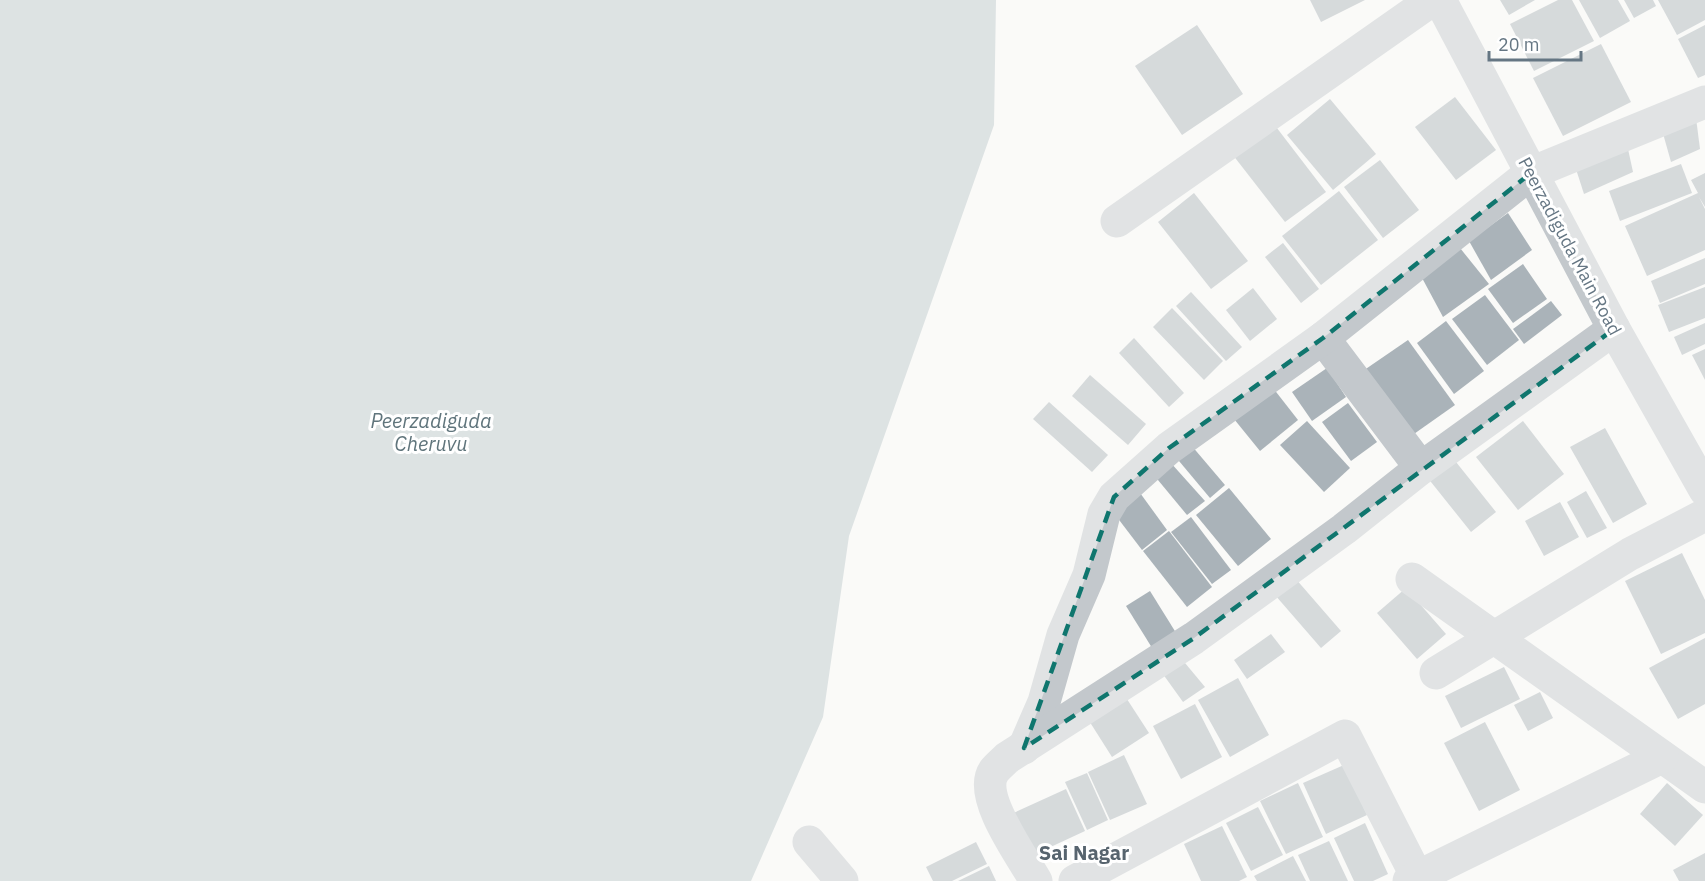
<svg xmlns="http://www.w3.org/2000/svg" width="1705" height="881" viewBox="0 0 1705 881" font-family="'IBM Plex Sans',sans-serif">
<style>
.water{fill:#bbc7cb}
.building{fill:#aab3b9}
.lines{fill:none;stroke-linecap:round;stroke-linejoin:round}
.minor{stroke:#c3c8cc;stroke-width:33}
.tertiary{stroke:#c3c8cc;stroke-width:33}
.marked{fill:none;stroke:#0f766e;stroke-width:4.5;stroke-dasharray:12 8;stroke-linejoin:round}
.labels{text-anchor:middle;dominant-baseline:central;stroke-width:6;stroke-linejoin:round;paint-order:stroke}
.street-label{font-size:18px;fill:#657683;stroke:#fff}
.water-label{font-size:20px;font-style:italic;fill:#60757c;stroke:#fff}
.neighbourhood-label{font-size:20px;font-weight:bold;fill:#57646e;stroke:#fff}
</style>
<rect width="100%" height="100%" fill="#fafaf8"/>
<!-- water -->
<polygon class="water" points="0,0 996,0 994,125 849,536 823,717 751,881 0,881"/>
<!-- building -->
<g class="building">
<polygon points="1310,0 1365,0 1321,22"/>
<polygon points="1500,0 1535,0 1509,15"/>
<polygon points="1558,0 1572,0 1594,41 1534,71 1510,24"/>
<polygon points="1579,0 1618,0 1630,21 1600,38"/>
<polygon points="1624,0 1653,0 1656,6 1634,18"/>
<polygon points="1658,0 1705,0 1705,20 1677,35"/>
<polygon points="1197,25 1243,94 1182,135 1135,66"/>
<polygon points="1705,25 1705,75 1698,78 1678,39"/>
<polygon points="1601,44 1631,102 1563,136 1533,78"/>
<polygon points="1455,97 1496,150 1456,180 1415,127"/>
<polygon points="1330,99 1376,154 1333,190 1287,135"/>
<polygon points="1696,118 1700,149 1671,162 1662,130"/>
<polygon points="1270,119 1326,192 1285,222 1229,150"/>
<polygon points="1628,149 1633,172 1584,194 1575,166"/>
<polygon points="1380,160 1419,210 1383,238 1344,187"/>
<polygon points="1681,164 1692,193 1620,221 1609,191"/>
<polygon points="1705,173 1705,207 1699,197 1705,209 1705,250 1647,276 1625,226 1698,193 1691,180"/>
<polygon points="1339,191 1378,240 1321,285 1282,236"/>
<polygon points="1194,193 1248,261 1211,289 1158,222"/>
<polygon points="1508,213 1532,250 1491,280 1469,241"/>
<polygon points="1283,243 1319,289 1301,303 1265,257"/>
<polygon points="1460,248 1489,284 1443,317 1421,276"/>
<polygon points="1705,258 1705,284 1660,303 1651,281"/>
<polygon points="1523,264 1547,299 1513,323 1488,289"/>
<polygon points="1705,287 1705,318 1669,332 1658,305"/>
<polygon points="1253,288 1277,319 1250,341 1226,310"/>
<polygon points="1191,292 1242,347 1226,361 1176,306"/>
<polygon points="1485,295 1519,340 1487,365 1452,319"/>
<polygon points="1551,301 1562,315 1524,344 1513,329"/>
<polygon points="1172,308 1223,361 1204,380 1153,327"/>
<polygon points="1446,321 1484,371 1454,394 1417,343"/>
<polygon points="1705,323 1705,344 1682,355 1674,337"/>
<polygon points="1134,338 1184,393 1169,407 1119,353"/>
<polygon points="1408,340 1455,405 1404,441 1357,375"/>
<polygon points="1705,349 1705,380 1692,355"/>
<polygon points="1327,368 1346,397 1312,421 1292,392"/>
<polygon points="1090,375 1146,424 1128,445 1072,396"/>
<polygon points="1273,388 1298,420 1260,451 1234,419"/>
<polygon points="1049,402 1108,455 1092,472 1033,419"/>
<polygon points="1348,403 1377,442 1351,461 1322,422"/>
<polygon points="1307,421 1350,468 1324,492 1280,445"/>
<polygon points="1523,421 1564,474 1518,510 1476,457"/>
<polygon points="1605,428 1647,504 1613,523 1570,447"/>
<polygon points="1191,445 1225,485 1210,498 1174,455"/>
<polygon points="1452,457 1496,512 1471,532 1427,477"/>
<polygon points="1170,462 1205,501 1187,515 1153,474"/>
<polygon points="1135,486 1167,530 1142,550 1110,508"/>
<polygon points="1229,488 1271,539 1238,566 1196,515"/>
<polygon points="1586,491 1607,528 1587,538 1567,502"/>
<polygon points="1560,502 1579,537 1544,556 1525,521"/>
<polygon points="1191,517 1231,570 1212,584 1171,532"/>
<polygon points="1169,531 1212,587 1187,607 1143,551"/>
<polygon points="1682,553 1705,600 1705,633 1661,654 1625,581"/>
<polygon points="1295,578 1341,631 1321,648 1275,595"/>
<polygon points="1406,588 1446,634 1417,659 1377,613"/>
<polygon points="1150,591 1178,636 1154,651 1126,606"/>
<polygon points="1271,634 1285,652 1247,679 1234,660"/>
<polygon points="1705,638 1705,704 1678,719 1649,668"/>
<polygon points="1185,663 1205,687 1183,702 1160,670"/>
<polygon points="1504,667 1520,699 1461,728 1445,696"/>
<polygon points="1238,678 1269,735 1230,757 1198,700"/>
<polygon points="1540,692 1553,718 1528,731 1514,705"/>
<polygon points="1123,693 1149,733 1112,757 1086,716"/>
<polygon points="1195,704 1222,757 1181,779 1153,726"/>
<polygon points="1485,722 1520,790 1479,811 1444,743"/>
<polygon points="1124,755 1147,804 1110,820 1088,772"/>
<polygon points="1344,765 1367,815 1326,834 1303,783"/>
<polygon points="1087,773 1108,820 1087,830 1065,782"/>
<polygon points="1298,783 1323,837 1286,854 1260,801"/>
<polygon points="1667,783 1703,815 1675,846 1640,814"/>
<polygon points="1066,789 1085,831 1029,857 1009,815"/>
<polygon points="1258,807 1283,855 1251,871 1226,823"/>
<polygon points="1365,823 1388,874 1373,881 1354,881 1334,838"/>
<polygon points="1222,826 1247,877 1239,881 1201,881 1184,844"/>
<polygon points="1329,841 1348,881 1310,881 1298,855"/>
<polygon points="976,842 987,864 952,881 933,881 926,867"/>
<polygon points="1705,853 1705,881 1679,881 1673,870"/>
<polygon points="1293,856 1306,881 1257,881 1254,876"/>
<polygon points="989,866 996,881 958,881"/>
</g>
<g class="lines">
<!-- minor -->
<g class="minor">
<polyline points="1117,221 1432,0"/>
<polyline points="1323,338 1421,468"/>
<polyline points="1412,579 1705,787"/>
<polyline points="1436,673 1630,554 1705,515"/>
<polyline points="1024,748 1044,702 1063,635 1089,575 1104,514 1114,497 1169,448 1323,338 1531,173 1705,102"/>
<polyline points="809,842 842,881"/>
<path d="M1036,881C1023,858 977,796 994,771C997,767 1003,762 1007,758L1194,638L1344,529L1421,468L1614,329"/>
<polyline points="1075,881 1345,736 1417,877"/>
<polyline points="1409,881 1662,757"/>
</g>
<!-- tertiary -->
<polyline class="tertiary" points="1440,0 1614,329 1705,490"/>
</g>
<!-- marked area -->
<path d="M0 0H1705V881H0ZM1531,173L1614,329L1194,638L1024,748L1114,497L1169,448L1323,338Z" fill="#fafaf8" fill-opacity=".55" fill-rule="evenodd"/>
<path class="marked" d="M1531,173L1614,329L1194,638L1024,748L1114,497L1169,448L1323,338Z"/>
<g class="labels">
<!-- street labels -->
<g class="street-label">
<text transform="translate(1570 246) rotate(62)">Peerzadiguda Main Road</text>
</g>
<!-- water labels -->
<g class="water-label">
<text x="431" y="420">Peerzadiguda<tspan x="431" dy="23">Cheruvu</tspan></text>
</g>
<!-- neighbourhood labels -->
<g class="neighbourhood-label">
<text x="1084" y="852">Sai Nagar</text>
</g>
</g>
<!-- scale -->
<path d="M1489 51v9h92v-9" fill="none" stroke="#657683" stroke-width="3"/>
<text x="1498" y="51" font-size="18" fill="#657683" stroke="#ffffff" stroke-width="4.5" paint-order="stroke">20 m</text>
</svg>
